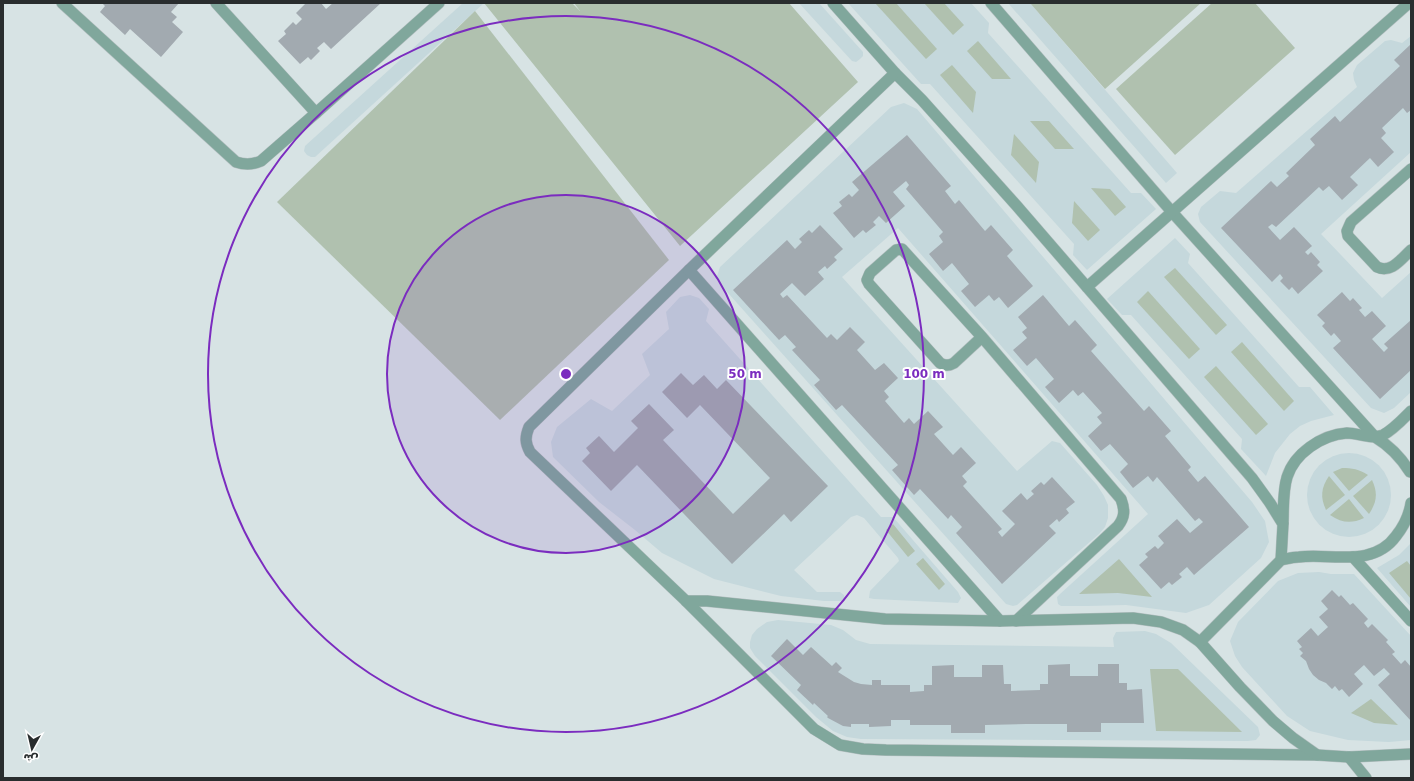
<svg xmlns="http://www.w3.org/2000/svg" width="1414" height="781" viewBox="0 0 1414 781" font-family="'DejaVu Sans','Noto Sans Arabic',sans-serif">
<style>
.built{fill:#c5d8dc}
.green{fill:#b0c1af}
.building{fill:#a2aab0}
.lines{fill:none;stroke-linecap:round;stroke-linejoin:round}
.minor-casing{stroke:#b4bfc0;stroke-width:12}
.minor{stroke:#80a79c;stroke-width:11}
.ring{fill:none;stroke:#7b2cbf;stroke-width:2}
.centre{fill:#7b2cbf;stroke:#fff;stroke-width:2}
.ring-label{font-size:12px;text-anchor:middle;font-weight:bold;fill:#7b2cbf;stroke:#fff;stroke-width:4;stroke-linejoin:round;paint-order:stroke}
</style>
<rect width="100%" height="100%" fill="#d7e3e4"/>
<!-- built -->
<g class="built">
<polygon points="463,3 484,3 315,157 311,157 307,155 304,151 305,146"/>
<polygon points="799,3 819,3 863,52 863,56 860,59 856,62 852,61"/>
<polygon points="848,3 971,3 989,23 988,33 1131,193 1141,193 1156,209 1087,270 1073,255 1074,244 930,84 921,84"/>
<polygon points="1008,3 1030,3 1177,173 1166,183"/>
<polygon points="1411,36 1411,152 1321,234 1382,298 1411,272 1411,392 1394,408 1384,413 1371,408 1200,222 1198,214 1201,207 1220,191 1236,193 1357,87 1354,80 1353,73 1357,65 1385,41 1391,40 1402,43"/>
<polygon points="904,103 917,109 1252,502 1265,521 1269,542 1261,558 1209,605 1186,613 1126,605 1088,606 1061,606 1058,604 1057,597 1060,594 1148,514 898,228 842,277 1017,471 1052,441 1060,443 1097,485 1104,496 1108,505 1108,518 1105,527 1099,534 1017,605 1013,606 1006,604 720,284 717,276 720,267 891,107"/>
<polygon points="1175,238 1190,254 1188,263 1299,387 1310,387 1334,415 1311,421 1300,426 1290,434 1275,453 1266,476 1241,449 1242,439 1131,315 1122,315 1107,299"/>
<polygon points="690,295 699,298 709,309 706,321 881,517 893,517 958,592 961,598 958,603 874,599 869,598 870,591 899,561 898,558 864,518 857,515 851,517 794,570 817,592 840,592 844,595 845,601 824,601 781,596 714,579 662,553 635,530 599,502 553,457 551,442 557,427 591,399 612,411 650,375 642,354 669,329 666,312 680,297"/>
<circle cx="1349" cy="495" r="42"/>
<polygon points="1411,543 1411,607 1377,568 1399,555"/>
<polygon points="1319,572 1331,574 1354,574 1411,636 1411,740 1389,742 1348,740 1310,731 1287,716 1242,667 1235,656 1230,641 1238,622 1278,581 1298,573"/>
<polygon points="778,620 831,625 843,630 856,640 870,644 1114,647 1113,638 1116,632 1145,631 1156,634 1171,643 1258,727 1260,735 1256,740 1248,741 861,739 847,737 833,731 816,717 755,656 750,648 750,642 752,635 757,629 767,622"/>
</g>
<!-- green -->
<g class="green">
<polygon points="484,3 572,3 580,11 574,3 789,3 858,82 680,246"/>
<polygon points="875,3 896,3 937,49 926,59"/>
<polygon points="924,3 944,3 964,25 953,35"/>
<polygon points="1030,3 1201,3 1105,89"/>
<polygon points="1212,3 1255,3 1295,48 1175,155 1116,89"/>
<polygon points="475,11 669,260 500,420 277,202"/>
<polygon points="978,41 1011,79 992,79 967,51"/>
<polygon points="952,65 976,92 973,113 940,75"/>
<polygon points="1030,121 1049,121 1074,149 1055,149"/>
<polygon points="1014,134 1039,162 1036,183 1011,155"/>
<polygon points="1091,188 1110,189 1126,207 1115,216"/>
<polygon points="1074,201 1100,230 1088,241 1072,223"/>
<polygon points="1175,268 1227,325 1216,335 1164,277"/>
<polygon points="1148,291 1200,349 1189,359 1137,302"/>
<polygon points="1242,342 1294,401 1284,411 1231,352"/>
<polygon points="1216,366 1268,424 1256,435 1204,377"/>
<path d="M1342,468C1352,468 1359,469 1368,475L1349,491L1333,472Z"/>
<path d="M1329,476L1345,495L1326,510C1320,497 1321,488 1329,476Z"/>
<path d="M1372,480C1378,493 1377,502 1369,514L1353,496Z"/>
<path d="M1349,499L1364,518C1351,524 1342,523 1330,515Z"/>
<polygon points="893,524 915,551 908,557 886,530"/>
<polygon points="923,558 945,584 939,590 916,564"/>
<polygon points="1119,559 1152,597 1118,593 1079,594"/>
<polygon points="1407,561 1411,566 1411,599 1389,573"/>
<polygon points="1150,669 1178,669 1242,732 1156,731"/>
<polygon points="1371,699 1398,725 1374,723 1351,713"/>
</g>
<!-- building -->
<g class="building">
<polygon points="102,3 179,3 171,12 177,17 172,22 183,32 161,57 130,29 125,35 100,12 105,6"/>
<polygon points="306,3 321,3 326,9 333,3 381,3 331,49 324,42 317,48 320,51 311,60 308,57 300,64 278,41 286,34 284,31 293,22 296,25 302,19 296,13"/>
<polygon points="1411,44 1411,110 1407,113 1403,108 1382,128 1386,133 1381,138 1394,152 1378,167 1370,158 1350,177 1358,185 1342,200 1329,186 1323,191 1319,187 1276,227 1272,224 1268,227 1280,240 1294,227 1312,246 1305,252 1308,255 1311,252 1320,262 1317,265 1323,271 1298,294 1292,287 1289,290 1280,281 1283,278 1280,274 1272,282 1221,228 1271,181 1277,187 1289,176 1286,173 1315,145 1310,139 1335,116 1340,122 1400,66 1394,60"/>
<polygon points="907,135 951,186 945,191 955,204 959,200 985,231 991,225 1013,250 1007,256 1033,286 1008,308 999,297 994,301 989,295 975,307 961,291 969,284 952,263 943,271 929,254 943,242 939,236 943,232 906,189 909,185 906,181 893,192 905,206 886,223 879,216 873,222 876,225 866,233 863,230 854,238 833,213 842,206 839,202 849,194 852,197 859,190 852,182"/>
<polygon points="820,225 843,249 834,257 837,260 827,269 825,266 818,272 824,279 805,296 792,283 780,294 783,298 787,295 827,338 831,334 837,340 850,327 865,342 857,350 875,370 884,363 898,378 884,391 889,397 885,401 904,423 909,418 914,424 928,411 943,427 934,434 953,455 961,447 976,463 962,476 967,482 963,486 1002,529 998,532 1002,537 1015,524 1002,511 1021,493 1027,500 1034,494 1031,491 1041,482 1044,485 1052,477 1075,502 1066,509 1069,513 1059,522 1057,519 1049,526 1056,533 1002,584 956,533 962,527 951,515 948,519 920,489 914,495 892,470 898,465 842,405 836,410 814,385 820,380 792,350 796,347 785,335 779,340 733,290 787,240 795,249 802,242 799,239 809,230 812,233"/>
<polygon points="1342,292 1350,301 1353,298 1362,308 1359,310 1365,317 1372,311 1386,326 1372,339 1384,352 1388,348 1384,344 1411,320 1411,370 1380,399 1333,348 1341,341 1334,333 1331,336 1322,326 1325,323 1317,315"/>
<polygon points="1043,295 1069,326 1075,320 1097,345 1091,351 1144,411 1149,406 1171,431 1165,436 1191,467 1188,470 1198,482 1205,476 1249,527 1194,575 1187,567 1179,574 1182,577 1172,585 1169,582 1161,589 1139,565 1148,557 1145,554 1155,546 1158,549 1164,543 1158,536 1177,519 1190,533 1203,522 1199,518 1195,521 1157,477 1153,482 1148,476 1133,488 1120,472 1128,464 1110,444 1101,451 1088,436 1102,423 1097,417 1102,413 1083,392 1078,396 1073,390 1059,403 1045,387 1054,379 1036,358 1027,366 1013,350 1027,338 1022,332 1027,328 1018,317"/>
<polygon points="681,373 693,385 704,375 717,389 726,380 828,486 791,522 784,514 732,564 637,465 611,491 582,461 590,453 586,448 599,436 614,452 638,428 631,421 649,404 674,430 663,440 733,514 770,478 700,405 687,418 662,392"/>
<polygon points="1332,590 1339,597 1341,595 1350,605 1353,603 1368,619 1364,623 1368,628 1372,624 1388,640 1386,642 1395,652 1392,654 1401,664 1405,660 1411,667 1411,721 1378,685 1390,674 1384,668 1374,676 1364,665 1354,674 1363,684 1349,697 1342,689 1339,691 1335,686 1332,689 1326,683 1319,680 1313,675 1309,669 1306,661 1300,656 1303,653 1299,649 1302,647 1297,641 1311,628 1318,636 1328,627 1319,617 1328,609 1321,601"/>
<polygon points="787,639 803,655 811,647 832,666 836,662 842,668 838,672 854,682 861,684 872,685 872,680 881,680 881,685 910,685 910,692 924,691 924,685 932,685 932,666 954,665 954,677 982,677 982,665 1003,665 1004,684 1011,684 1011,691 1040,690 1040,684 1048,684 1048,665 1070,664 1070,676 1098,676 1098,664 1119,664 1119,683 1127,683 1127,690 1142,689 1144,723 1101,723 1101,732 1067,732 1067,724 1026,724 985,725 985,733 951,733 951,725 910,725 910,720 891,720 891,726 869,727 869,724 851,724 851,727 843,726 828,718 827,717 828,716 814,703 813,705 797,690 801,685 771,656"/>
</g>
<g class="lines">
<!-- minor casing -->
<g class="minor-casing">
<g id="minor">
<path d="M62,3L236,162C245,165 252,165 261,161L316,113L439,3"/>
<polyline points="216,3 316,113"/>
<polyline points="833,3 895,73 922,100 1016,205 1252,478 1270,503 1283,524 1281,560"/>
<path d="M991,3L1172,212L1375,437C1390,446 1400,456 1410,472"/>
<path d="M895,73L689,270L529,427C525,437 525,443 530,452L686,601L814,729L840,745L863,749L886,750L1317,755L1349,757L1411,754"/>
<path d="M1411,169L1351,222L1347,231L1348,236L1377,267C1391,274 1401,259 1411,250"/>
<polyline points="689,270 1000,621"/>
<polyline points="1087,287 1409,3"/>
<path d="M982,337L902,249L896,250L870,273L867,280L869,284L940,363C945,366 949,366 954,363L982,337L1121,499C1125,510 1125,517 1118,526L1016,621"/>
<path d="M1283,523C1284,491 1281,468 1310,447C1321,439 1333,434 1347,433C1359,433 1371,440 1383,435C1393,430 1403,419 1411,411"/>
<polyline points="1353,557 1411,621"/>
<polyline points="686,601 707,601 885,619 1000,621 1133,618 1161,622 1183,630 1200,642 1240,687 1273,721 1293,738 1317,755"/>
<path d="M1200,642L1281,560C1286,559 1293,557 1299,557C1331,553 1373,568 1396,536C1404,526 1409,516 1411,503"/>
<polyline points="1349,757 1366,778"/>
</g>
</g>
<!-- minor -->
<use href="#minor" class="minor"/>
</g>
<!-- distance rings -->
<circle cx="566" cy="374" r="179" fill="#7b2cbf" fill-opacity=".12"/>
<g class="ring">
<circle cx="566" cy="374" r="179"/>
<circle cx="566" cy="374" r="358"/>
</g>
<circle cx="566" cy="374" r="6" class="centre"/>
<g class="ring-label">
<text x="745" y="378">50 m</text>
<text x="924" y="378">100 m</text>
</g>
<!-- border -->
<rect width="1414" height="781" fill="none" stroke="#292d2e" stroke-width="8"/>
<!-- north arrow -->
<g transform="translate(32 749) rotate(188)" stroke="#ffffff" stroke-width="3" paint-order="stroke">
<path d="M0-3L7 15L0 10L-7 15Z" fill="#292d2e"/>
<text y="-6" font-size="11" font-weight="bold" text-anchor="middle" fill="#292d2e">ش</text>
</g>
</svg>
